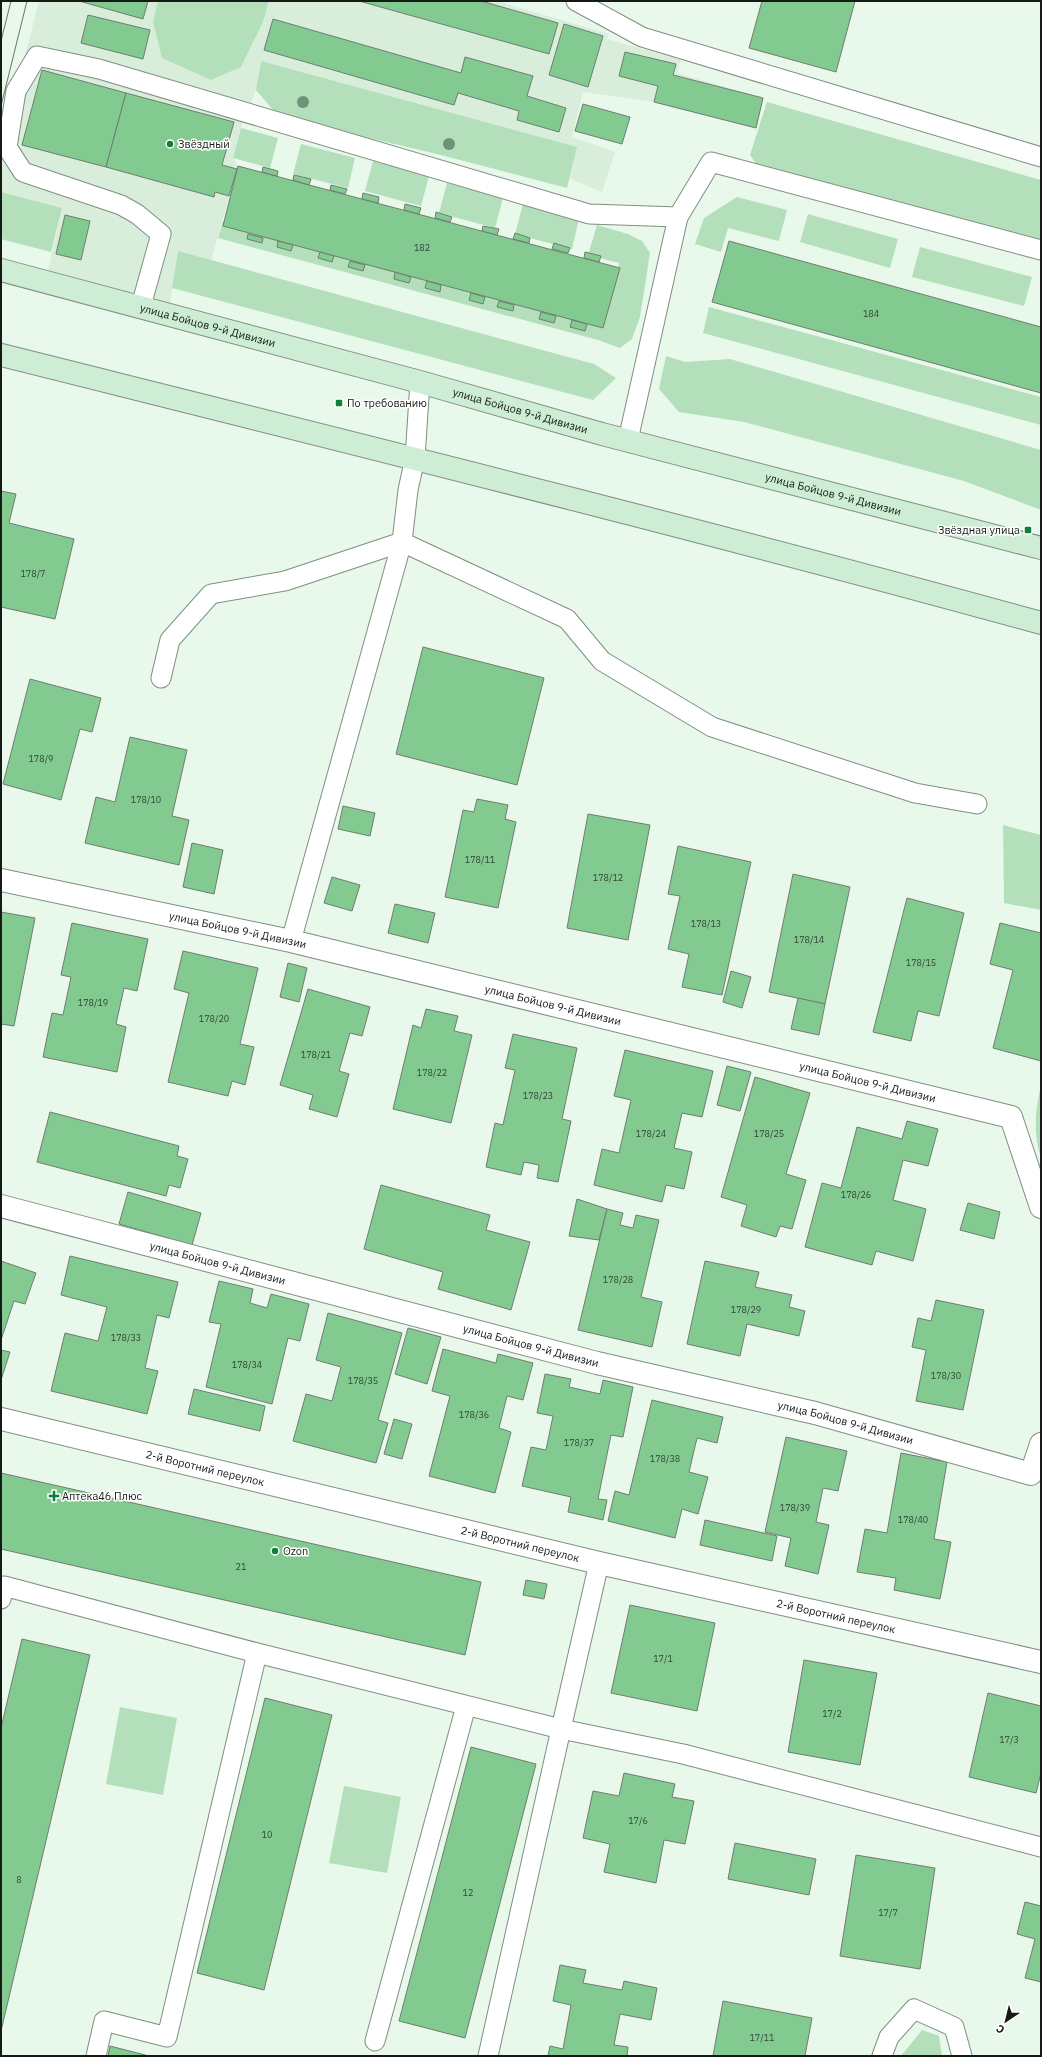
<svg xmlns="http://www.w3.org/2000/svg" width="1042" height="2057" viewBox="0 0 1042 2057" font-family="'IBM Plex Sans',sans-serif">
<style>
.built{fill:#d8eedb}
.green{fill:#b4dfbb}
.building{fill:#83ca91;stroke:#6f7d71}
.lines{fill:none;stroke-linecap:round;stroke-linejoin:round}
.service-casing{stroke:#808e82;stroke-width:21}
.minor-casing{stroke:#808e82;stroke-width:24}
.secondary-casing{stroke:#808e82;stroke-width:24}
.service{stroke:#fff;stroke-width:19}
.minor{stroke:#fff;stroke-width:22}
.secondary{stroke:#cdeed5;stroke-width:22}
.tram{stroke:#69726a;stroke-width:1}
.tree{fill:#6c9278}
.poi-dot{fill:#0b8139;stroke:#fff;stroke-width:1.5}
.labels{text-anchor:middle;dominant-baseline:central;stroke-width:3;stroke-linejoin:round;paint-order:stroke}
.number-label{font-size:9px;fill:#304635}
.poi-label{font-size:11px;fill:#151a16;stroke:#fff;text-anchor:start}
.street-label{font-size:11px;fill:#151a16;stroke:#fff}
</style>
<rect width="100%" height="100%" fill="#e8f8eb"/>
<!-- built -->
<polygon class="built" points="39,1 158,1 153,22 241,67 263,22 269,1 497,1 609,34 607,39 681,60 677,73 763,98 756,128 654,102 583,92 572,137 615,152 602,192 570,179 576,147 261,61 256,90 241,128 233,158 238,166 211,260 178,251 170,305 48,271 62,208 1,192 1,150"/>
<!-- green -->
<g class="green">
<polygon points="158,1 269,1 263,22 241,67 211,80 162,58 153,22"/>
<polygon points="261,61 577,147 567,188 433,153 304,123 274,111 256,90"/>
<polygon points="767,102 1041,180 1041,244 759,168 750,155"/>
<polygon points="241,128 278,138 270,168 233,158"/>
<polygon points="301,144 355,158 348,188 293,174"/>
<polygon points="373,161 429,176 421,206 365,191"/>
<polygon points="447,183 503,198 495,228 439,213"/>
<polygon points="1,192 62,208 51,252 1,239"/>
<polygon points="737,197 787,210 779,241 728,228 721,252 695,244 704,218"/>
<polygon points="523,204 579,219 572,249 515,234"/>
<polygon points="808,214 898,239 890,268 800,242"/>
<polygon points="223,221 602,326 619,263 588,255 597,225 628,234 642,241 650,253 640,317 632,339 620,348 598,340 218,238"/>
<polygon points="920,247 1032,277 1024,306 912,277"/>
<polygon points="178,251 594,364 616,378 593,400 172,288"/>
<polygon points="709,307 1041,397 1041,425 703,333"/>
<polygon points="666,356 685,362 730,359 1041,450 1041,510 964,481 744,422 679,412 659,389"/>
<polygon points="1003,825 1041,835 1041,910 1004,903"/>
<path d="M1041,1086V1158C1033,1136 1035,1108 1041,1086Z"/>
<polygon points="120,1707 177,1718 163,1795 106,1784"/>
<polygon points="344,1786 401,1797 387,1873 329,1863"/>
<polygon points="922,2030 939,2036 942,2056 901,2056"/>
</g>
<!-- building -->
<g class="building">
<polygon points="79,1 148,1 143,19"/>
<polygon points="359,1 481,1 558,23 549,54"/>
<polygon points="762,1 855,1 836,72 749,48"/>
<polygon points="88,15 150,30 143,59 81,43"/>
<polygon points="273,19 461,73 465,57 533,76 527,96 566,108 559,132 517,120 519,111 458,93 454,105 264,50"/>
<polygon points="564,24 603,36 588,87 549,75"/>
<polygon points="625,52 676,64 673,75 763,98 756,128 654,102 658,86 619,76"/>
<polygon points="42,70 126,93 106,167 22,145"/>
<polygon points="126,93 234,122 222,165 237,169 229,196 215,192 214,197 106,167"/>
<polygon points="583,104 630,117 622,144 575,131"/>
<polygon points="238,166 620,268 603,328 223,226"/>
<polygon points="263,167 278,171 277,176 262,172"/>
<polygon points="294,175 311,179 309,185 293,180"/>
<polygon points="331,185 347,189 345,194 330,190"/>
<polygon points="363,193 379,197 378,203 362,199"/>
<polygon points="405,204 421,208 419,214 404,210"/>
<polygon points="436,212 452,217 450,222 435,218"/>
<polygon points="65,215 90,221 81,260 56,254"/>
<polygon points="483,226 499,229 497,235 482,231"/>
<polygon points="515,233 530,238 529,243 513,239"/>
<polygon points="248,234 263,238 262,243 247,239"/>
<polygon points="278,241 293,245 291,251 277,247"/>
<polygon points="729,241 1041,327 1041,393 712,302"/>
<polygon points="554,243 570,248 568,253 552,249"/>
<polygon points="320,252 334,256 332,262 318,258"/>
<polygon points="585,252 601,256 599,262 584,258"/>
<polygon points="350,261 365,265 363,271 348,267"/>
<polygon points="395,272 411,277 409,283 394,279"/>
<polygon points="427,281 441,285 440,292 425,288"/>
<polygon points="471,293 485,297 483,304 469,300"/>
<polygon points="499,301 514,305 513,311 497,307"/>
<polygon points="541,312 556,316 554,323 539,319"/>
<polygon points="572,320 587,324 585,331 570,327"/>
<polygon points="1,491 16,494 9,523 74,539 55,619 1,607"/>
<polygon points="423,647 544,678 517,785 396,754"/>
<polygon points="30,679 101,698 92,732 80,729 61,800 3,784"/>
<polygon points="130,737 187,750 172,816 189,820 179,865 85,843 96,797 115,802"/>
<polygon points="477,799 508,805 505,819 516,822 498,908 445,897 463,810 474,812"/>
<polygon points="343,806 375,813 370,836 338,829"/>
<polygon points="588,814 650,825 628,940 567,928"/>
<polygon points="192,843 223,850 214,894 183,887"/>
<polygon points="678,846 751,862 722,995 682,987 689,954 668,949 680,896 668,894"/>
<polygon points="793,874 850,887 825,1004 769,992"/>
<polygon points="332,877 360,885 352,911 324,903"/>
<polygon points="907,898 964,913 939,1016 918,1011 911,1041 873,1032"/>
<polygon points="395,904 435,913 428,943 388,933"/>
<polygon points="1,912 35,918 14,1026 1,1024"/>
<polygon points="72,923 148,939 137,991 124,988 116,1024 126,1027 117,1072 43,1057 52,1013 63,1015 71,977 61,975"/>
<polygon points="1000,923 1041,933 1041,1061 993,1048 1013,970 990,964"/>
<polygon points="183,951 258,968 240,1044 254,1047 245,1085 232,1081 228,1096 168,1082 189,993 174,989"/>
<polygon points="288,963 307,968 299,1002 280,997"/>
<polygon points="731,971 751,977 742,1008 723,1002"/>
<polygon points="308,989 370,1007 362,1036 350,1033 339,1071 349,1074 337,1117 309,1109 313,1095 280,1085"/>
<polygon points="798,998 825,1004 819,1035 791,1029"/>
<polygon points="426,1009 458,1016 454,1031 472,1035 451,1123 393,1109 413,1025 421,1028"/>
<polygon points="513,1034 577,1048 562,1119 571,1121 558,1182 537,1178 539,1165 524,1162 521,1175 486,1167 495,1123 503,1125 515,1070 505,1068"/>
<polygon points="625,1050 713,1071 702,1117 682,1113 674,1148 692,1152 684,1189 666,1185 662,1202 594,1185 602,1149 619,1153 631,1100 614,1096"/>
<polygon points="727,1066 751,1072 740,1111 717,1105"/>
<polygon points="755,1077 810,1093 786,1174 806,1180 792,1229 780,1226 776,1237 741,1226 747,1205 721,1197"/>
<polygon points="50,1112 179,1146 177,1156 188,1159 180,1188 169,1185 166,1196 37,1162"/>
<polygon points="907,1121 938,1129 928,1166 903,1160 893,1200 926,1209 913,1261 876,1251 872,1265 805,1247 822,1183 841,1188 857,1127 902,1139"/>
<polygon points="381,1185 490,1215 486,1230 530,1242 511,1310 438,1289 443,1272 364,1249"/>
<polygon points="128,1192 201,1213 192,1245 119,1224"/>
<polygon points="577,1199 607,1209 599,1240 569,1236"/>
<polygon points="968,1203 1000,1212 994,1239 960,1230"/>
<polygon points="607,1209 623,1213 620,1225 633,1228 636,1215 659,1220 641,1297 662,1302 652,1347 578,1330"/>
<polygon points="70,1256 178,1282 169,1318 157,1315 145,1368 158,1371 147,1414 51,1391 65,1333 98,1341 107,1307 61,1295"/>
<polygon points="1,1261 36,1273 25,1304 14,1301 1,1340"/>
<polygon points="705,1261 759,1272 755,1287 792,1295 789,1307 805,1311 799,1336 747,1324 740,1356 687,1344"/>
<polygon points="219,1281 253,1289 250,1303 267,1308 271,1294 309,1304 300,1341 288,1338 272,1404 206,1387 221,1324 209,1322"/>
<polygon points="936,1300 984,1310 963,1410 916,1401 926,1350 912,1347 918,1318 931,1321"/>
<polygon points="328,1313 402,1333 378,1420 388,1423 376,1463 293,1441 306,1394 332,1401 341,1367 316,1360"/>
<polygon points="408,1328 441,1337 427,1384 395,1374"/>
<polygon points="443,1349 496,1363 498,1354 533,1363 523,1400 507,1396 499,1428 511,1432 495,1493 429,1476 450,1396 432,1391"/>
<polygon points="1,1350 10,1352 1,1380"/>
<polygon points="545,1374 571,1379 569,1387 600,1394 603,1380 633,1387 623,1437 611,1435 598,1499 607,1500 603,1520 568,1512 571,1497 522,1486 531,1447 546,1450 553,1416 537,1413"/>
<polygon points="194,1389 265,1406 260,1431 188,1414"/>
<polygon points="652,1400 723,1417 717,1443 697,1438 689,1472 708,1477 698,1514 682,1509 675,1538 608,1521 615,1491 629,1495"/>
<polygon points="394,1419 412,1424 402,1459 384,1454"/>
<polygon points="786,1437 847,1451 838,1491 823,1488 816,1522 829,1525 818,1574 785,1566 791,1538 765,1532"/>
<polygon points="901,1453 947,1462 934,1539 951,1542 940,1599 894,1590 896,1578 857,1572 865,1529 887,1533"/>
<polygon points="1,1473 481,1582 465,1655 1,1549"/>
<polygon points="705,1520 777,1536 772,1561 700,1545"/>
<polygon points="526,1580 547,1584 544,1599 523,1595"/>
<polygon points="630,1605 715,1623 697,1711 611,1693"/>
<polygon points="22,1639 90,1655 1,2031 1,1728"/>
<polygon points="804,1660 877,1673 860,1765 788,1752"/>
<polygon points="988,1693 1041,1706 1041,1773 1036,1793 969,1777"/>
<polygon points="265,1698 332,1715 264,1990 197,1973"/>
<polygon points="471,1747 536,1764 465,2038 399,2021"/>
<polygon points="624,1773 675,1784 672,1797 694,1801 685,1844 664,1840 656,1883 604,1872 610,1844 583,1838 593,1791 619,1796"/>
<polygon points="735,1843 816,1859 809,1895 728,1879"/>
<polygon points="856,1855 935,1868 920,1969 840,1956"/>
<polygon points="1025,1902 1041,1906 1041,1982 1025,1978 1035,1939 1017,1934"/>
<polygon points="560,1965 586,1970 583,1983 622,1990 624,1981 657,1988 651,2020 620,2014 614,2045 628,2047 627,2056 548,2056 550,2046 563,2049 571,2005 553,2001"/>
<polygon points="723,2001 812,2018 805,2056 713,2056"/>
<polygon points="110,2046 149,2056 108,2056"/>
</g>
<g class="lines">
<!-- service casing -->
<g class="service-casing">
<g id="service">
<polyline points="576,1 642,37 1041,157"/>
<polyline points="141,306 161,234 137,214 121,205 23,172 7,147 16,91 37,56 99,69 589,214 678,217"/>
<polyline points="628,440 678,217 711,162 1041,250"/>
<polyline points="161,678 170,640 211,594 285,581 402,542 567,619 602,661 712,727 915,793 977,804"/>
<polyline points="291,941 402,542 408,490 415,458 420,382"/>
<polyline points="1,1599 4,1586 257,1653 561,1729 599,1563"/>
<polyline points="375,2041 466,1706"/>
<polyline points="96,2056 104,2021 167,2037 257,1653"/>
<polyline points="488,2056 561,1729 683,1754 1041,1847"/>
<polyline points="882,2056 889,2037 914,2009 954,2027 962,2056"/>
</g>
</g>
<!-- minor casing -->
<g class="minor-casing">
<g id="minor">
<path id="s1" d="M1,880L291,941L1011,1117L1041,1207"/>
<path id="s2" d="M1,1206L597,1363L815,1413L1031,1474L1041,1444"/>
<path id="s3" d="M1,1419L599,1563L1041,1662"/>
</g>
</g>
<!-- secondary casing -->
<g class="secondary-casing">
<g id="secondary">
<path id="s4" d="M1,270L420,382L602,434L1041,548"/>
<path d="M1,355C348,442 696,528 1041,623"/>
</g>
</g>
<!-- service -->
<use href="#service" class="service"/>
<!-- minor -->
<use href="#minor" class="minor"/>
<!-- secondary -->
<use href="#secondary" class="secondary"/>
<!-- tram -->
<g class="tram">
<polyline points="1,41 11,1"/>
<polyline points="1,106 27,1"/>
</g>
</g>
<!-- trees -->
<g class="tree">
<circle cx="303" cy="102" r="6"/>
<circle cx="449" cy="144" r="6"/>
</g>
<!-- markers -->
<g class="poi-dot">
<circle cx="170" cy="144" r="4"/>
<rect x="335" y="399" width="8" height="8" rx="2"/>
<rect x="1024" y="526" width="8" height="8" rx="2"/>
<path d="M52 1490h4v4h4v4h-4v4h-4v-4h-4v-4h4z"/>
<circle cx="275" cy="1551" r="4"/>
</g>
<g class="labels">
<!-- number labels -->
<g class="number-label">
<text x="422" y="247">182</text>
<text x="871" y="313">184</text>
<text x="33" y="573">178/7</text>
<text x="41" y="758">178/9</text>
<text x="146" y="799">178/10</text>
<text x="480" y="859">178/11</text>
<text x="608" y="877">178/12</text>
<text x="706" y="923">178/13</text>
<text x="809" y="939">178/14</text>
<text x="921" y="962">178/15</text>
<text x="93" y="1002">178/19</text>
<text x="214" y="1018">178/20</text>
<text x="316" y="1054">178/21</text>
<text x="432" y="1072">178/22</text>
<text x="538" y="1095">178/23</text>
<text x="651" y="1133">178/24</text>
<text x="769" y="1133">178/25</text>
<text x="856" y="1194">178/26</text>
<text x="618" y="1279">178/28</text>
<text x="746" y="1309">178/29</text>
<text x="126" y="1337">178/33</text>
<text x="247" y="1364">178/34</text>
<text x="946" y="1375">178/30</text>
<text x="363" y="1380">178/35</text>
<text x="474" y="1414">178/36</text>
<text x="579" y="1442">178/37</text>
<text x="665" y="1458">178/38</text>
<text x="795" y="1507">178/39</text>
<text x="913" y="1519">178/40</text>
<text x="241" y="1566">21</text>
<text x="663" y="1658">17/1</text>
<text x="832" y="1713">17/2</text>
<text x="1009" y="1739">17/3</text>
<text x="638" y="1820">17/6</text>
<text x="267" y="1834">10</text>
<text x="19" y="1879">8</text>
<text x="468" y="1892">12</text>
<text x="888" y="1912">17/7</text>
<text x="762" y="2037">17/11</text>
</g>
<!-- poi labels -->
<g class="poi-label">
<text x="178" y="144">Звёздный</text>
<text x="347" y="403">По требованию</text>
<text x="1020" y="530" text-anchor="end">Звёздная улица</text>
<text x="62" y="1496">Аптека46 Плюс</text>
<text x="283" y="1551">Ozon</text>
</g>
<!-- street labels -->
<g class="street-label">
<text stroke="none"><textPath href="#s4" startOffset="214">улица Бойцов 9-й Дивизии</textPath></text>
<text stroke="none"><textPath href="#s4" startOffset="538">улица Бойцов 9-й Дивизии</textPath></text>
<text stroke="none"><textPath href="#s4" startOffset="862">улица Бойцов 9-й Дивизии</textPath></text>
<text stroke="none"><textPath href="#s1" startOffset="242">улица Бойцов 9-й Дивизии</textPath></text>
<text stroke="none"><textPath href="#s1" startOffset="566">улица Бойцов 9-й Дивизии</textPath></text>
<text stroke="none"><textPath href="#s1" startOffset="890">улица Бойцов 9-й Дивизии</textPath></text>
<text stroke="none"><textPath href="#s2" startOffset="224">улица Бойцов 9-й Дивизии</textPath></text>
<text stroke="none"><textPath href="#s2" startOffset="548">улица Бойцов 9-й Дивизии</textPath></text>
<text stroke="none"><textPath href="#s2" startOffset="872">улица Бойцов 9-й Дивизии</textPath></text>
<text stroke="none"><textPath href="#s3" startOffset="210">2-й Воротний переулок</textPath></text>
<text stroke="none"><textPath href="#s3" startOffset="534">2-й Воротний переулок</textPath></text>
<text stroke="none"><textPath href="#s3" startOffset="858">2-й Воротний переулок</textPath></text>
</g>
</g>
<!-- border -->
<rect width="1042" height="2057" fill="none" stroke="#151a16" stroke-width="4"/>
<!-- north arrow -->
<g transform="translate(1006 2021) rotate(215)" stroke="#ffffff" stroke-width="3" paint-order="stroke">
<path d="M0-3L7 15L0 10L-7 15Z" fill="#151a16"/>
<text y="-6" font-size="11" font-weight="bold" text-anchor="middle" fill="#151a16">С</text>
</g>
</svg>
